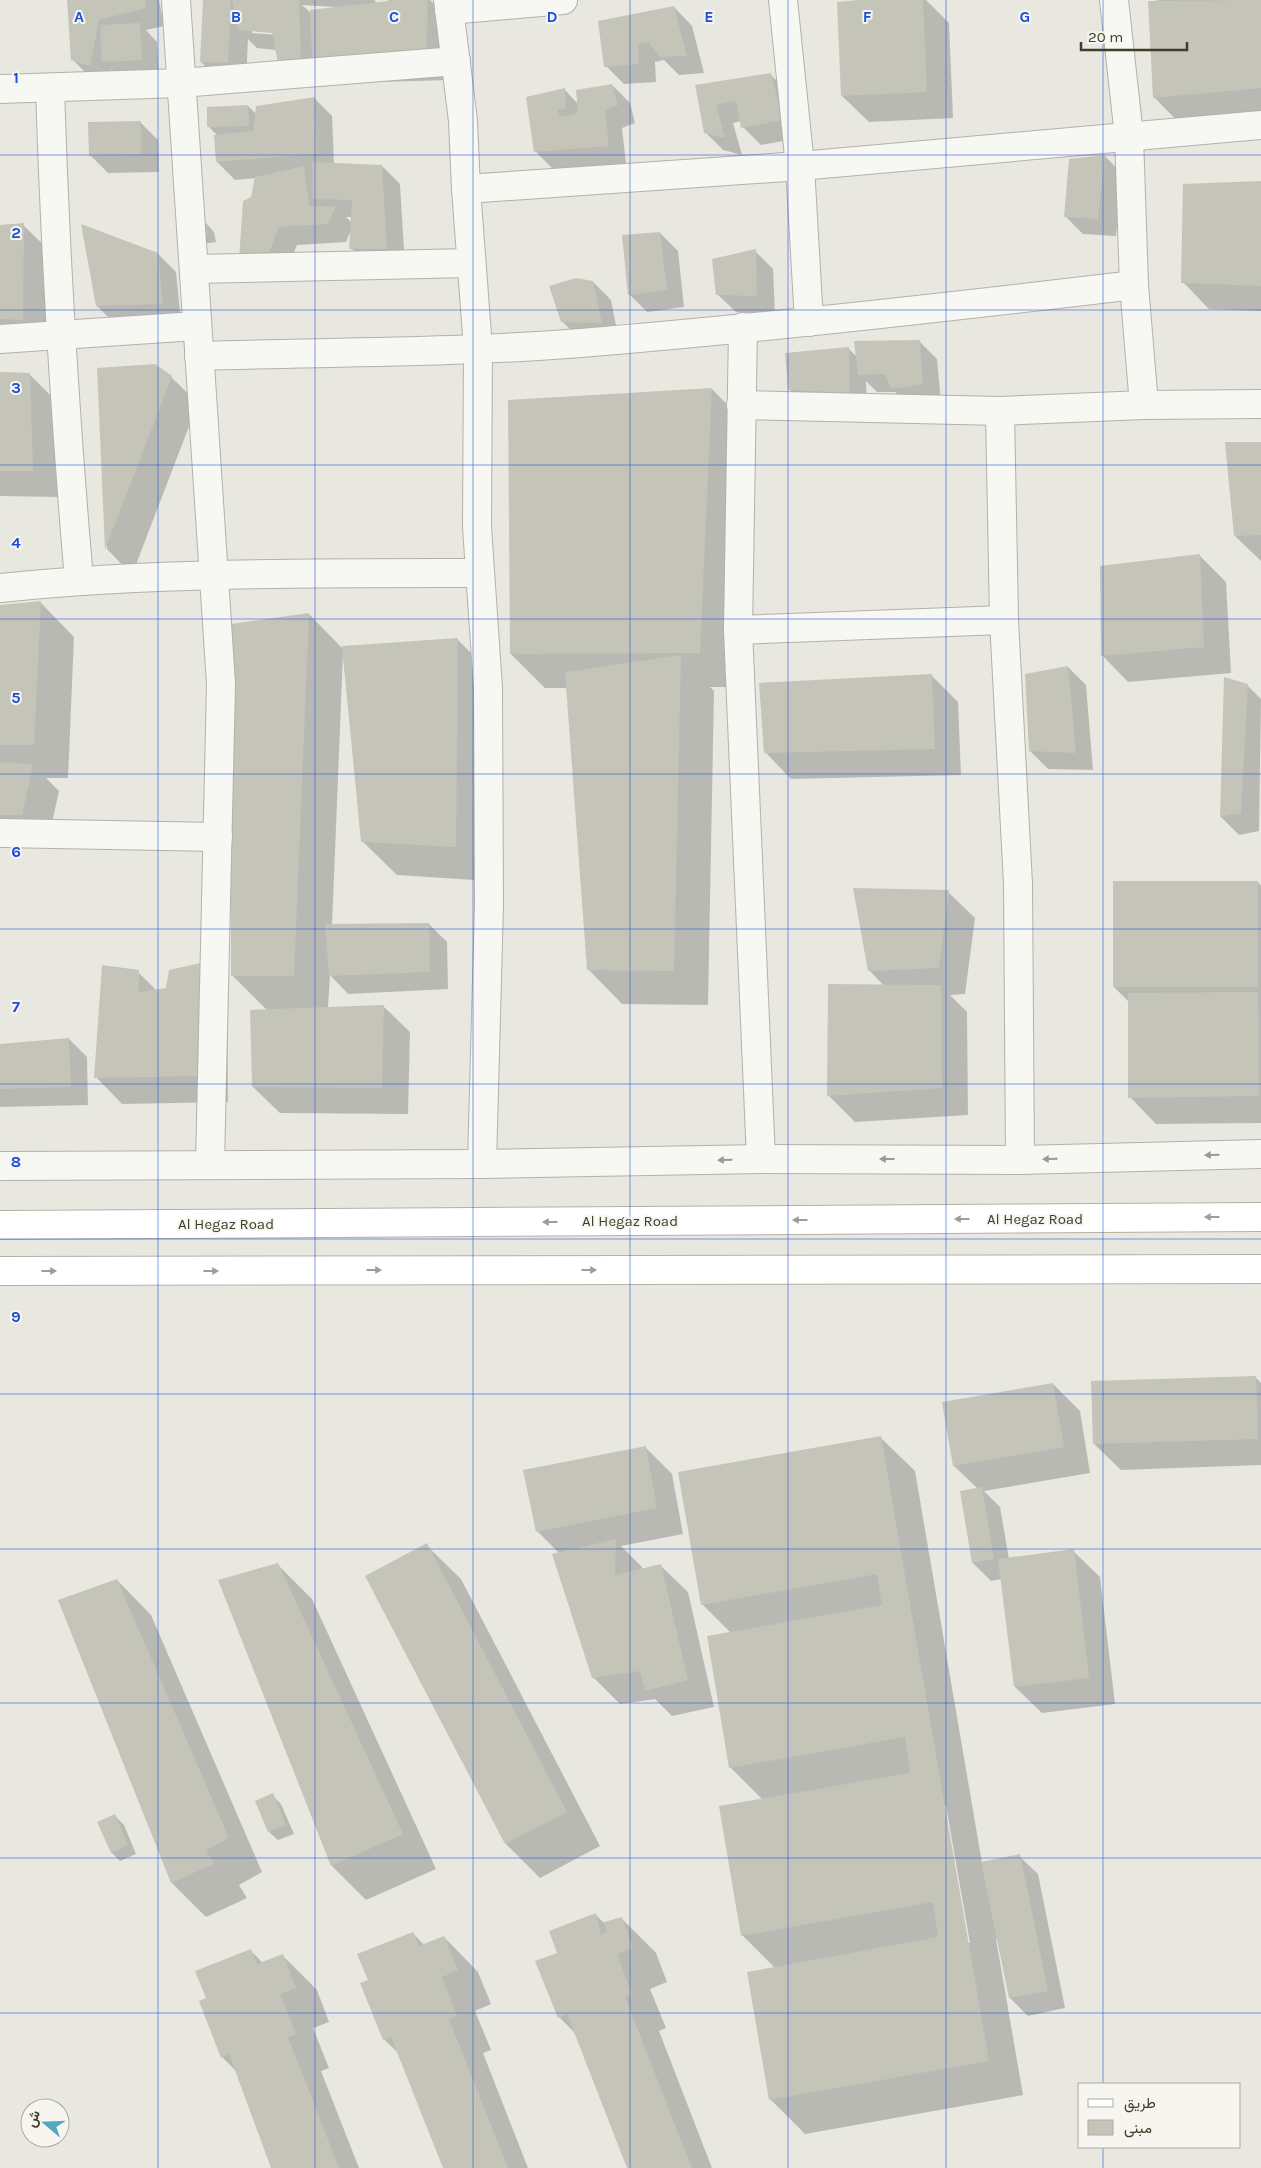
<svg xmlns="http://www.w3.org/2000/svg" width="1261" height="2168" viewBox="0 0 1261 2168" font-family="Karla,Vazirmatn,sans-serif">
<style>
.shadow{fill:#0003;fill-rule:evenodd}
.building{fill:#c4c4b9}
.lines{fill:none;stroke-linecap:round;stroke-linejoin:round}
.minor-casing{stroke:#b2b2a7;stroke-width:30}
.primary-casing{stroke:#b2b2a2;stroke-width:30}
.minor{stroke:#f7f7f3;stroke-width:28}
.primary{stroke:#fff;stroke-width:28}
.oneway{fill:#9a9a8f}
.oneway2{fill:#9e9e95}
.grid{fill:none;stroke:#1d4ed8;stroke-width:1;stroke-opacity:0.55}
.labels{text-anchor:middle;dominant-baseline:central;stroke-width:4;stroke-linejoin:round;paint-order:stroke}
.street-label{font-size:15px;fill:#3e3e2b;stroke:#f6f5f0}
.grid-label{font-size:16px;text-anchor:middle;font-weight:bold;fill:#1d4ed8;stroke:#f6f5f0;stroke-width:4;stroke-linejoin:round;paint-order:stroke}
</style>
<rect width="100%" height="100%" fill="#e8e8e1"/>
<!-- shadow -->
<g class="shadow">
<polygon points="68,0 159,0 164,26 146,30 157,42 159,78 121,80 111,69 108,83 90,77 72,59"/>
<path d="M204,0H375L376,4L390,2L388,0H430L454,24L452,80L340,83L319,78L276,50L257,48L248,39L246,81L219,80L201,62ZM302,5L335,7V8L312,14ZM252,30L278,33V35L252,33Z"/>
<polygon points="878,0 926,0 949,23 953,118 869,122 842,96"/>
<polygon points="1160,0 1261,0 1261,125 1188,132 1154,97 1150,2"/>
<polygon points="674,7 692,26 704,73 679,75 664,60 655,62 656,82 624,84 606,66"/>
<polygon points="771,75 789,93 800,138 761,145 743,127 741,121 733,123 742,155 723,150 705,132 697,86"/>
<polygon points="612,85 630,103 635,123 622,128 626,164 553,169 535,151 564,89 578,104"/>
<path d="M314,98L332,116L334,164L382,166L400,184L405,266H369L351,248V230L346,242L297,245L284,277H258L252,198L256,178L235,180L217,162L218,136L209,127L248,106L257,115ZM346,217H352V223Z"/>
<polygon points="140,122 158,140 159,172 108,173 90,155"/>
<polygon points="1105,156 1122,174 1116,236 1083,234 1065,216"/>
<polygon points="1261,183 1261,311 1209,309 1183,282"/>
<polygon points="206,223 214,232 216,242 201,244"/>
<polygon points="23,225 50,251 49,346 0,343 0,226"/>
<polygon points="660,233 678,251 684,307 647,312 629,294"/>
<polygon points="755,251 773,269 775,314 736,312 717,294"/>
<polygon points="158,254 176,272 181,322 115,324 97,306"/>
<polygon points="593,282 611,300 619,341 580,340 562,321"/>
<polygon points="919,341 937,359 941,402 910,406 895,392 877,392 866,381 867,410 807,407 789,389 848,348 857,357"/>
<polygon points="98,369 171,377 198,403 132,575 107,549"/>
<polygon points="0,373 29,374 56,401 59,497 0,496"/>
<polygon points="712,389 746,424 734,687 710,687 714,691 708,1005 622,1004 588,969 568,688 545,688 511,654"/>
<polygon points="1261,444 1261,561 1235,536"/>
<polygon points="1199,555 1226,582 1231,673 1128,682 1102,655"/>
<polygon points="40,602 74,637 68,778 46,778 59,791 48,841 0,842 0,607"/>
<polygon points="309,614 342,648 457,639 491,673 490,881 397,875 362,841 343,654 332,925 429,924 447,942 448,989 348,994 330,975 328,1008 383,1006 410,1032 408,1114 280,1113 253,1087 268,1011 233,976"/>
<polygon points="1068,667 1086,685 1093,770 1048,769 1030,751"/>
<polygon points="931,675 958,702 961,775 791,779 765,752"/>
<polygon points="1225,678 1247,685 1261,699 1259,831 1239,835 1221,817"/>
<polygon points="1258,882 1261,886 1261,1123 1156,1124 1130,1097 1129,1002 1114,987"/>
<polygon points="948,892 975,918 965,994 950,995 967,1012 968,1115 855,1122 828,1095 884,986 869,970"/>
<polygon points="138,972 157,991 227,991 228,1102 122,1104 96,1077"/>
<polygon points="69,1039 87,1057 88,1105 0,1107 0,1045"/>
<polygon points="1255,1377 1261,1383 1261,1465 1121,1470 1094,1444"/>
<polygon points="1053,1384 1080,1411 1090,1473 984,1491 1000,1507 1009,1559 1073,1551 1100,1577 1115,1704 1042,1713 1015,1687 1002,1579 991,1581 973,1563 978,1489 954,1466"/>
<path d="M880,1437L915,1471L982,1863L1019,1856L1038,1874L1065,2008L1028,2016L1010,1998L998,1939H996L1023,2095L805,2134L770,2099L775,1968L742,1935L763,1800L730,1767L731,1633L703,1605L680,1473ZM944,1806H946L970,1943H967Z"/>
<polygon points="645,1447 672,1474 683,1534 621,1546 642,1567 642,1570 661,1566 688,1592 714,1707 672,1716 655,1699 620,1704 593,1677 560,1554 537,1531"/>
<polygon points="426,1545 461,1579 600,1846 540,1878 506,1844"/>
<polygon points="277,1564 312,1599 436,1869 366,1900 332,1866"/>
<polygon points="117,1580 151,1615 262,1872 239,1885 247,1898 206,1917 172,1883"/>
<polygon points="272,1795 281,1804 294,1834 278,1840 269,1832"/>
<polygon points="115,1816 124,1825 136,1854 120,1861 112,1853"/>
<polygon points="596,1915 604,1923 621,1918 656,1953 667,1982 650,1989 666,2028 659,2031 712,2168 628,2168 576,2034 559,2017 559,1953"/>
<polygon points="413,1933 424,1945 444,1937 478,1972 491,2004 475,2011 491,2050 483,2053 528,2168 444,2168 400,2055 384,2039 369,1981"/>
<polygon points="251,1951 263,1963 282,1955 317,1990 329,2022 313,2028 329,2068 321,2071 359,2168 273,2168 238,2073 222,2057 207,1999"/>
</g>
<!-- building -->
<g class="building">
<polygon points="67,0 145,0 146,8 99,20 90,66 71,60"/>
<polygon points="203,0 231,0 228,63 200,62"/>
<polygon points="232,0 299,0 301,60 278,63 272,33 238,30"/>
<polygon points="397,0 428,0 426,54 312,57 310,10"/>
<polygon points="859,0 923,0 927,92 841,96 837,2"/>
<polygon points="1261,0 1261,88 1153,98 1148,1"/>
<polygon points="674,6 687,56 660,57 648,42 638,44 639,64 604,67 598,21"/>
<polygon points="140,23 142,60 102,62 100,25"/>
<polygon points="771,73 783,120 741,128 736,101 716,105 725,138 704,133 695,85"/>
<polygon points="612,84 618,105 605,110 609,146 534,152 526,97 565,88 566,108 557,110 561,117 578,113 576,90"/>
<polygon points="315,97 317,154 216,162 214,135 253,131 256,106"/>
<polygon points="248,105 249,126 207,127 207,107"/>
<polygon points="141,121 141,154 89,156 88,122"/>
<polygon points="1105,155 1098,219 1064,217 1069,159"/>
<polygon points="312,162 382,165 387,249 349,249 352,200 313,199"/>
<polygon points="304,166 309,206 336,206 328,224 279,227 266,260 239,260 243,201 251,197 255,177"/>
<polygon points="1261,181 1261,286 1181,283 1183,184"/>
<polygon points="206,222 208,234 191,235"/>
<polygon points="24,223 23,320 0,319 0,225"/>
<polygon points="81,224 158,253 163,304 96,306"/>
<polygon points="660,232 667,290 628,295 622,235"/>
<polygon points="756,249 757,296 716,295 712,259"/>
<polygon points="576,278 593,281 602,323 561,322 549,286"/>
<polygon points="920,340 923,384 891,389 885,374 858,375 854,341"/>
<polygon points="849,347 850,393 788,390 785,353"/>
<polygon points="155,364 172,376 105,550 97,368"/>
<polygon points="0,372 30,373 33,471 0,471"/>
<polygon points="712,388 700,653 510,654 508,400"/>
<polygon points="1225,442 1261,442 1261,535 1234,536"/>
<polygon points="1200,554 1204,647 1101,656 1100,566"/>
<polygon points="41,601 34,745 0,745 0,605"/>
<polygon points="309,613 294,976 231,976 231,624"/>
<polygon points="458,638 456,847 361,842 342,646"/>
<polygon points="681,655 674,971 587,970 565,672"/>
<polygon points="1068,666 1076,753 1029,751 1025,674"/>
<polygon points="932,674 935,749 764,753 759,683"/>
<polygon points="1224,677 1248,684 1241,813 1220,817"/>
<polygon points="0,762 33,764 22,815 0,815"/>
<rect x="1113" y="881" width="145" height="106"/>
<polygon points="853,888 949,890 939,968 868,971"/>
<polygon points="429,923 430,972 329,976 325,924"/>
<polygon points="201,963 202,1076 94,1078 102,965 139,970 139,992 166,988 169,970"/>
<polygon points="828,984 941,985 942,1088 827,1096"/>
<polygon points="1258,992 1259,1096 1128,1098 1128,993"/>
<polygon points="384,1005 382,1088 252,1087 250,1010"/>
<polygon points="69,1038 71,1087 0,1089 0,1044"/>
<polygon points="1256,1376 1258,1439 1093,1444 1091,1381"/>
<polygon points="1053,1383 1064,1447 953,1466 942,1402"/>
<polygon points="881,1436 989,2061 769,2100 747,1972 938,1937 936,1922 933,1902 741,1936 719,1806 910,1773 905,1737 729,1768 707,1636 882,1605 877,1574 701,1605 678,1472"/>
<polygon points="646,1446 657,1508 536,1532 523,1470"/>
<polygon points="982,1487 994,1559 972,1563 960,1491"/>
<polygon points="616,1539 615,1575 661,1564 688,1680 645,1691 640,1671 592,1678 552,1554"/>
<polygon points="427,1543 567,1812 505,1844 365,1576"/>
<polygon points="1074,1549 1089,1678 1014,1687 998,1559"/>
<polygon points="278,1563 403,1834 331,1866 218,1580"/>
<polygon points="117,1579 229,1838 206,1850 214,1864 171,1883 58,1600"/>
<polygon points="273,1793 286,1825 268,1832 255,1801"/>
<polygon points="115,1814 128,1845 111,1853 97,1822"/>
<polygon points="1020,1854 1048,1991 1009,1998 981,1862"/>
<polygon points="596,1913 601,1935 607,1931 604,1922 622,1917 633,1948 617,1954 632,1994 625,1997 692,2168 627,2168 567,2014 558,2018 535,1961 557,1953 549,1931"/>
<polygon points="413,1932 419,1946 444,1936 458,1970 442,1977 457,2016 449,2019 508,2168 443,2168 391,2037 383,2040 360,1983 368,1980 357,1954"/>
<polygon points="251,1949 257,1964 283,1954 296,1988 280,1994 296,2034 288,2037 339,2168 271,2168 229,2054 221,2058 199,2001 206,1998 195,1971"/>
</g>
<g class="lines">
<!-- minor casing -->
<g class="minor-casing">
<g id="minor">
<polyline points="176,0 221,684 210,1164"/>
<polyline points="448,0 463,121 466,189 478,348 477,527 488,688 489,905 482,1164"/>
<polyline points="783,0 800,166 809,322"/>
<polyline points="1114,0 1129,136 1134,285 1144,405"/>
<polyline points="449,10 563,0"/>
<path d="M50,88C55,253 65,417 79,580"/>
<polyline points="0,89 181,83 456,61"/>
<polyline points="466,189 800,166 1261,125"/>
<polyline points="194,269 471,263"/>
<polyline points="743,327 738,630 761,1159"/>
<polyline points="0,339 196,326"/>
<path d="M199,356C326,352 454,353 581,343C766,328 950,307 1134,285"/>
<polyline points="741,405 1000,411 1004,620 1018,884 1020,1160"/>
<polyline points="1000,411 1144,405 1261,404"/>
<path d="M0,588C159,572 319,573 479,573"/>
<polyline points="738,630 1004,620"/>
<polyline points="0,833 218,837"/>
<polyline points="0,1166 482,1164 761,1159 1020,1160 1261,1154"/>
</g>
</g>
<!-- primary casing -->
<g class="primary-casing">
<g id="primary">
<polyline points="0,1225 1261,1217"/>
<polyline points="0,1271 1261,1269"/>
</g>
</g>
<!-- minor -->
<use href="#minor" class="minor"/>
<!-- primary -->
<use href="#primary" class="primary"/>
</g>
<!-- one-way arrows -->
<defs><path id="oneway-solid" d="M-6-.8H1V-3.2L6.5 0L1 3.2V.8H-6Z" transform="scale(1.25)"/></defs>
<g class="oneway">
<use href="#oneway-solid" transform="translate(1212 1155) rotate(179)"/>
<use href="#oneway-solid" transform="translate(887 1159) rotate(-180)"/>
<use href="#oneway-solid" transform="translate(1050 1159) rotate(179)"/>
<use href="#oneway-solid" transform="translate(725 1160) rotate(179)"/>
</g>
<g class="oneway2">
<use href="#oneway-solid" transform="translate(1212 1217) rotate(180)"/>
<use href="#oneway-solid" transform="translate(962 1219) rotate(180)"/>
<use href="#oneway-solid" transform="translate(800 1220) rotate(180)"/>
<use href="#oneway-solid" transform="translate(550 1222) rotate(180)"/>
<use href="#oneway-solid" transform="translate(374 1270)"/>
<use href="#oneway-solid" transform="translate(589 1270)"/>
<use href="#oneway-solid" transform="translate(49 1271)"/>
<use href="#oneway-solid" transform="translate(211 1271)"/>
</g>
<!-- grid -->
<path class="grid" d="M158,0V2168M315,0V2168M473,0V2168M630,0V2168M788,0V2168M946,0V2168M1103,0V2084M0,155H1261M0,310H1261M0,465H1261M0,619H1261M0,774H1261M0,929H1261M0,1084H1261M0,1239H1261M0,1394H1261M0,1549H1261M0,1703H1261M0,1858H1261M0,2013H1261M1103,2147V2168"/>
<g class="labels">
<!-- street labels -->
<g class="street-label">
<text x="1035" y="1219">Al Hegaz Road</text>
<text x="630" y="1221">Al Hegaz Road</text>
<text x="226" y="1224">Al Hegaz Road</text>
</g>
</g>
<g class="grid-label">
<text x="79" y="22">A</text>
<text x="236" y="22">B</text>
<text x="394" y="22">C</text>
<text x="552" y="22">D</text>
<text x="709" y="22">E</text>
<text x="867" y="22">F</text>
<text x="1025" y="22">G</text>
<text x="16" y="83">1</text>
<text x="16" y="238">2</text>
<text x="16" y="393">3</text>
<text x="16" y="548">4</text>
<text x="16" y="703">5</text>
<text x="16" y="857">6</text>
<text x="16" y="1012">7</text>
<text x="16" y="1167">8</text>
<text x="16" y="1322">9</text>
</g>
<!-- legend -->
<rect x="1078" y="2083" width="162" height="65" fill="#f6f5f0" stroke="#acaca1"/>
<rect x="1088" y="2099" width="25" height="8" fill="#ffffff" stroke="#acaca1"/>
<text x="1124" y="2108" font-size="15" fill="#3e3e2b">طريق</text>
<rect x="1088" y="2120" width="25" height="15" fill="#c4c4b9" stroke="#acaca1"/>
<text x="1124" y="2133" font-size="15" fill="#3e3e2b">مبنى</text>
<!-- north arrow -->
<g transform="translate(45 2123) rotate(289)"><circle r="24" fill="#f6f5f0" stroke="#acaca1"/>
<path d="M0-4L9 19L0 12L-9 19Z" fill="#53a7c0"/>
<text y="-8" font-size="14" font-weight="bold" text-anchor="middle" fill="#3e3e2b">ش</text>
</g>
<!-- scale -->
<path d="M1081 42v8h106v-8" fill="none" stroke="#3e3e2b" stroke-width="2.5"/>
<text x="1088" y="42" font-size="15" fill="#3e3e2b" stroke="#f6f5f0" stroke-width="4" paint-order="stroke">20 m</text>
</svg>
